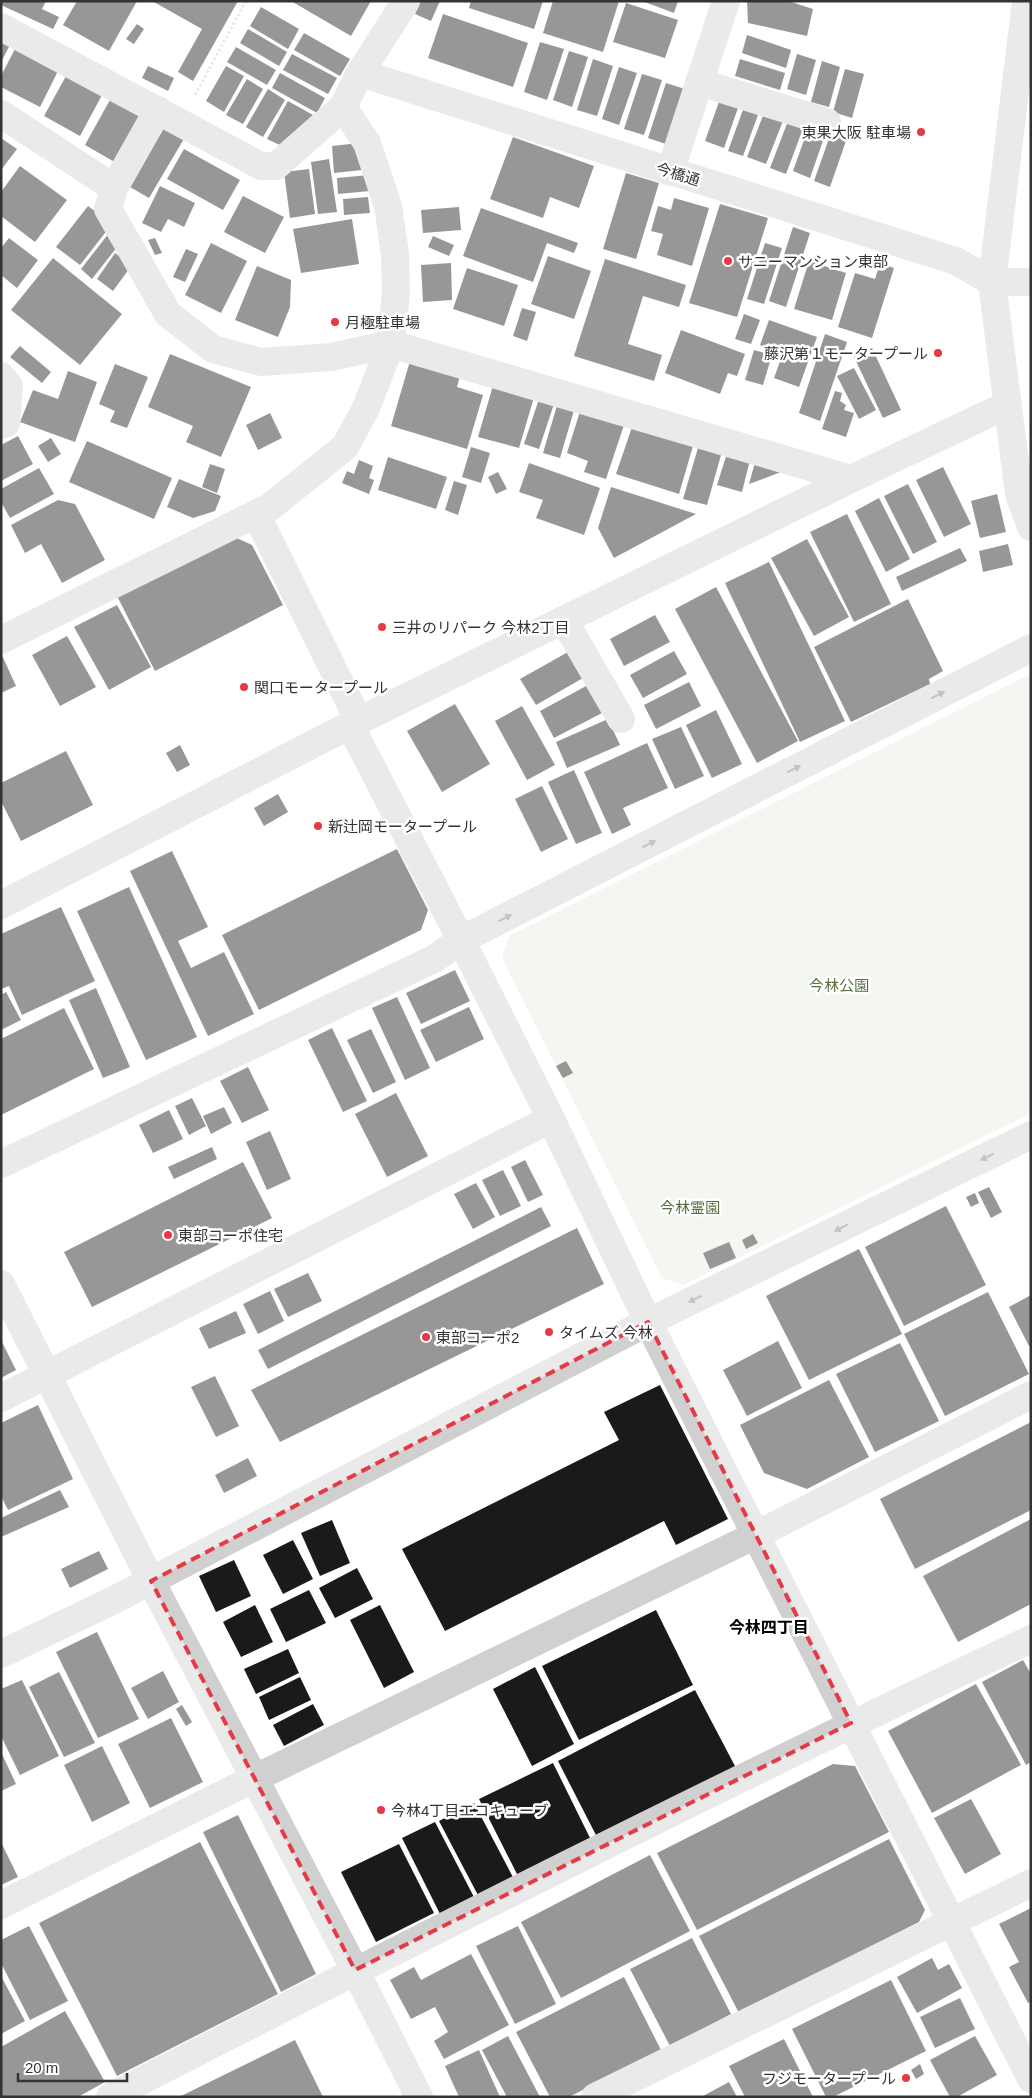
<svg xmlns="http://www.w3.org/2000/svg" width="1032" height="2098" viewBox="0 0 1032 2098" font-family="Arial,'Noto Sans JP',sans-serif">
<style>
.green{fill:#e6ecdf}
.building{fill:#1a1a1a}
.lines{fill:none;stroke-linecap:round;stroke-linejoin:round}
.path{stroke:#cdcdcd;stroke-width:3;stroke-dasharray:2.5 2.5;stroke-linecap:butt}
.minor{stroke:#d0d0d0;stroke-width:28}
.oneway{fill:#7a7a7a}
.marked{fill:none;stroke:#e63946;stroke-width:4;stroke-dasharray:10 6;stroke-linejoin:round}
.poi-dot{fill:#e63946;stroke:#fff;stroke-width:2}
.labels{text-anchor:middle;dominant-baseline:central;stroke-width:5;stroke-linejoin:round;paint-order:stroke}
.poi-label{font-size:15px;fill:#333;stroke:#fff;text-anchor:start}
.street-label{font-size:15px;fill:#333;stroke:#fff}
.park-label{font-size:15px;fill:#56703f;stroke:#fff}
.neighbourhood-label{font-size:16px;font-weight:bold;fill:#000;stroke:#fff}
</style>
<rect width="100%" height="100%" fill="#fff"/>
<!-- green -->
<polygon class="green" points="1031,674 1031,1113 683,1285 662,1278 502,958 509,936"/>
<!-- building -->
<g class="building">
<polygon points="1,1 46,1 42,9 59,17 53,29 1,5"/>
<polygon points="77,1 137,1 109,51 63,25"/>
<polygon points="152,1 238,1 193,81 178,72 202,29"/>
<polygon points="291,1 371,1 351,36"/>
<polygon points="421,1 440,1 431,21 415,14"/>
<polygon points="471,1 543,1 534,29 469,8"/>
<polygon points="553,1 619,1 603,52 543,33"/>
<polygon points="642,1 678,1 674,13"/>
<polygon points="747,1 788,1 813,9 807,36 748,23"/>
<polygon points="626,3 678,20 665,58 613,42"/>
<polygon points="261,7 299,29 288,49 250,26"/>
<polygon points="443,14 528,43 513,87 428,58"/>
<polygon points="137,24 144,29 134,44 126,39"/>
<polygon points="248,29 287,52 279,66 240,43"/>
<polygon points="304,33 350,59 340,76 294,50"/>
<polygon points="747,35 791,50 786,68 742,53"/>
<polygon points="1,40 10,45 1,62"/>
<polygon points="540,42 564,49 547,100 524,92"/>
<polygon points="236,47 276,70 267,85 227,62"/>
<polygon points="15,49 58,71 40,107 1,87 1,76"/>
<polygon points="569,51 588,57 572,107 553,100"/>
<polygon points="292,54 337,78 328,94 283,70"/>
<polygon points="797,54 816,60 806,95 787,89"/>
<polygon points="593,59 613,66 597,116 577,110"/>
<polygon points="740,59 785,73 780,90 735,76"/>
<polygon points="822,61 840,67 829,107 811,102"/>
<polygon points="148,66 174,78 168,91 142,78"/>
<polygon points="226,66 244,76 224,112 206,101"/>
<polygon points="619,67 637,73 619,125 602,119"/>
<polygon points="845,69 864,74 852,118 833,112"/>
<polygon points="280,73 325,98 317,113 272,88"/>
<polygon points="642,74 662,80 644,135 624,129"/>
<polygon points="66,76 102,95 80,136 44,116"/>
<polygon points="247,79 263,89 243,124 226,115"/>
<polygon points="666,83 685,89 666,144 648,138"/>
<polygon points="268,89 285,100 263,137 246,127"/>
<polygon points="111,98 145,116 118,164 85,145"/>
<polygon points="720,99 739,105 724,148 705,141"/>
<polygon points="288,101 313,115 302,133 282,146 267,139"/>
<polygon points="744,107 759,112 743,156 728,151"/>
<polygon points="764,113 783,121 766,164 747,157"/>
<polygon points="788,121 804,126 786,174 770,168"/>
<polygon points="165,126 185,137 149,198 130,187"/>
<polygon points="809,126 826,132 810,178 793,171"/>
<polygon points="831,133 847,138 830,187 814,181"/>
<polygon points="513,137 594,166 579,208 550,197 543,218 490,199"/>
<polygon points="1,138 17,149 1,170"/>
<polygon points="359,143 362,170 334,173 332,146"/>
<polygon points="184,149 240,180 223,210 167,179"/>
<polygon points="329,159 337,212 318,214 311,162"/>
<polygon points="20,166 67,200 35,242 1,216 1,192"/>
<polygon points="309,169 315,214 290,218 284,172"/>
<polygon points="626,173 659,183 636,259 603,249"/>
<polygon points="369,175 370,191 338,194 337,178"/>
<polygon points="160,186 195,203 184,227 168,219 161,232 142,223"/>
<polygon points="243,196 284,217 265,253 224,232"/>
<polygon points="368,197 370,213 344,215 343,199"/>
<polygon points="674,198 709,208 692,266 657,255 663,234 651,231 658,206 671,210"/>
<polygon points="720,204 768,218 737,317 689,303"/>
<polygon points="88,206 112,224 80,265 56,247"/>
<polygon points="459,207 461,230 423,233 421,210"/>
<polygon points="481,208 578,243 574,253 547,243 533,282 463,256"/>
<polygon points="352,219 359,264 301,273 293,229"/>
<polygon points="793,227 810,233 786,307 769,301"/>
<polygon points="109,233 121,242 92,279 81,269"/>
<polygon points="433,236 454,245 449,256 428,247"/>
<polygon points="9,238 38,260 17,288 1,275 1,248"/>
<polygon points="155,238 162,253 155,255 148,240"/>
<polygon points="211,243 247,261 221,313 185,295"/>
<polygon points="765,243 782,248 764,304 747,299"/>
<polygon points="186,249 198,254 185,282 173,277"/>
<polygon points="115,253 132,265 113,291 97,279"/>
<polygon points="548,256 591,271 574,319 531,304"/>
<polygon points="53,258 122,314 80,365 11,310"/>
<polygon points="605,259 686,285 679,307 643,296 628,344 662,355 654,381 574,356"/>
<polygon points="809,261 846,273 832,320 794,309"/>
<polygon points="451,263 452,300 423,302 421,265"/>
<polygon points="880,263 894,268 872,338 838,327 855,273 875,279"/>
<polygon points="257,266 291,280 290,307 278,337 235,320"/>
<polygon points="467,268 518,285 504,326 453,309"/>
<polygon points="522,308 536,312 527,341 513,336"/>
<polygon points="744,314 760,320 751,344 735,339"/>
<polygon points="769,320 817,337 799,387 774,378 783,353 760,345"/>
<polygon points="681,330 745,354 737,376 728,373 720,394 665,373"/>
<polygon points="825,334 847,342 820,421 799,413"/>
<polygon points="20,346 51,372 42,383 10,357"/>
<polygon points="872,348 901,410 883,418 854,357"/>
<polygon points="754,350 772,355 763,385 745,380"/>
<polygon points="170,354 251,387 221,457 186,442 193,426 148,407"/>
<polygon points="410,361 460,376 457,387 483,395 467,449 391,426"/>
<polygon points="115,364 148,377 127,428 110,422 115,411 99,404"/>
<polygon points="854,368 876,410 859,419 837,376"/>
<polygon points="68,371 97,382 75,442 20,422 33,390 58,399"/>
<polygon points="494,382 535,394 519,448 478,437"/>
<polygon points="835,391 842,393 840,401 846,405 844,410 854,413 846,437 822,429"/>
<polygon points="540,396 555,401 539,449 524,444"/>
<polygon points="558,402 575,407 560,458 543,453"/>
<polygon points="581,408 625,422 606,479 584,472 588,461 567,453"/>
<polygon points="270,413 282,438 258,450 246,425"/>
<polygon points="632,427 693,446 679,494 616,474"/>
<polygon points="18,436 33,464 1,481 1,445"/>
<polygon points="51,438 61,454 48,462 38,446"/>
<polygon points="87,441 172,478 154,519 69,482"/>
<polygon points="700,441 723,448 707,505 683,499"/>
<polygon points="471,447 490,453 481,483 462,477"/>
<polygon points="728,450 751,456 742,492 717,485"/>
<polygon points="388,457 447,477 436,509 378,490"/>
<polygon points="756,459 789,469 749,484"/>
<polygon points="359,460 373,466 369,478 374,480 369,494 342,483 347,471 354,474"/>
<polygon points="529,463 600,488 584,535 536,518 543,500 519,492"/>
<polygon points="210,464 225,469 217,493 202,487"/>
<polygon points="943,467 971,524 944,537 916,480"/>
<polygon points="39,468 54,494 10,518 1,502 1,489"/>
<polygon points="498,472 507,489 496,494 488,477"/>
<polygon points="179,479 221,496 215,511 193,518 167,507"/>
<polygon points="454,481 467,485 458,515 445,510"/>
<polygon points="908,484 937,542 913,554 884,496"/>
<polygon points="611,487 696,514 614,558 598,528"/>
<polygon points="997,494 1006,532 980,538 971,501"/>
<polygon points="879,498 910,559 886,572 855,511"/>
<polygon points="58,500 75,504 105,560 62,583 41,544 25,553 11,525"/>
<polygon points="847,514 891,604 854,622 810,532"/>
<polygon points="230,535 252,545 283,605 155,671 116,594"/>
<polygon points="807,539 849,617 814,636 771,558"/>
<polygon points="1008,544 1013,565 983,572 979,551"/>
<polygon points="960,548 967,561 902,591 896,577"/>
<polygon points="769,562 845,721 800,742 725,583"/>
<polygon points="716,587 798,741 757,763 675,609"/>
<polygon points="908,599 943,671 929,679 930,684 851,722 814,647"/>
<polygon points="117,605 151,667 109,690 74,627"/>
<polygon points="655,615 670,642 624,666 610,639"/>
<polygon points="67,636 96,687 60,706 32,655"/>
<polygon points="674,651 687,674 643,698 630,675"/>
<polygon points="568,652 583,678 536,705 520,679"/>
<polygon points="1,653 16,686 1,693"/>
<polygon points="689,682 701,706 656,729 644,705"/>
<polygon points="588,685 602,713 554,738 540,711"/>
<polygon points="455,704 490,764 442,792 407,731"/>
<polygon points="522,706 555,765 527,780 495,721"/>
<polygon points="716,710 742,764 712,778 686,725"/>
<polygon points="608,719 620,745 567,768 556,742"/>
<polygon points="681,727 704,776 675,789 652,739"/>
<polygon points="647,743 668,788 623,808 631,825 612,834 584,772"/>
<polygon points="180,745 190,765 177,772 166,753"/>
<polygon points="66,751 93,805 21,841 1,801 1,783"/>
<polygon points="574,770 602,833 576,844 548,782"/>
<polygon points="542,786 568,839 541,852 515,799"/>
<polygon points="278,794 288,812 264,826 254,808"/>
<polygon points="397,849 428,910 421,930 259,1010 222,935"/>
<polygon points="172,851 208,927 178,941 191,968 224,952 254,1014 208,1036 130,871"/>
<polygon points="129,887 197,1037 146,1060 77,911"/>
<polygon points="61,907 95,981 22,1015 9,986 1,989 1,934"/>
<polygon points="455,970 470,1001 421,1024 406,993"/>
<polygon points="96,988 130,1067 103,1078 69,1000"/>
<polygon points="6,992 21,1020 1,1030 1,995"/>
<polygon points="397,997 430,1068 405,1080 372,1008"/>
<polygon points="469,1007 484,1039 436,1062 420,1030"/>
<polygon points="64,1008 94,1069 1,1115 1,1039"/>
<polygon points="332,1028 367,1101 343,1112 308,1040"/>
<polygon points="371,1029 396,1082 373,1093 347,1040"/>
<polygon points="566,1061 573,1073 563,1078 556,1066"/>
<polygon points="248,1067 269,1110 242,1123 220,1081"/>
<polygon points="396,1093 428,1156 387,1177 355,1114"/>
<polygon points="192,1098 206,1126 189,1135 175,1106"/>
<polygon points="224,1107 232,1123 211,1134 203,1116"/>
<polygon points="169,1110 183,1139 153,1153 139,1125"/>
<polygon points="270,1131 291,1179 267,1190 246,1142"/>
<polygon points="212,1147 217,1159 174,1179 168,1167"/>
<polygon points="525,1160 543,1195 528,1202 511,1167"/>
<polygon points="243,1162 272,1218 92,1307 64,1252"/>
<polygon points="503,1170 521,1206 500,1216 482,1180"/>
<polygon points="476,1183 495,1217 473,1229 454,1194"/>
<polygon points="989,1187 1002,1212 991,1218 978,1192"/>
<polygon points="975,1193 979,1203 971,1207 966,1197"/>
<polygon points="946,1206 986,1285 904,1326 865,1247"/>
<polygon points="541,1207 551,1226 268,1369 258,1350"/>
<polygon points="577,1228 604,1284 280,1442 251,1390"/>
<polygon points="753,1234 758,1243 746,1249 742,1240"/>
<polygon points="729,1242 736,1258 710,1269 703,1253"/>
<polygon points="859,1249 902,1334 809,1380 766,1296"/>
<polygon points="308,1273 322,1301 288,1317 274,1289"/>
<polygon points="270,1291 284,1321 258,1334 243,1304"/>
<polygon points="988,1292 1029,1374 945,1416 904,1334"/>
<polygon points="1031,1295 1031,1346 1029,1346 1009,1307"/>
<polygon points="236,1311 246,1333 209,1349 199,1328"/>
<polygon points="1,1340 16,1370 1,1378"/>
<polygon points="778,1341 802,1388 747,1416 723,1370"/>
<polygon points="900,1343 939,1421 875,1452 836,1374"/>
<polygon points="215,1376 239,1426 216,1437 191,1387"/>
<polygon points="829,1380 869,1457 807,1489 764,1473 740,1425"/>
<polygon points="660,1385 728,1519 676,1545 664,1521 445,1631 402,1549 619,1440 604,1412"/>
<polygon points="38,1405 73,1479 8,1510 1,1496 1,1423"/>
<polygon points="1031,1422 1031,1510 915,1569 880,1499"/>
<polygon points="248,1458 257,1476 224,1493 215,1475"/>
<polygon points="60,1490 69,1507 1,1537 1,1518"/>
<polygon points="1031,1519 1031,1604 958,1642 923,1576"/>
<polygon points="332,1520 350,1563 320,1576 301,1533"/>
<polygon points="293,1540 313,1579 283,1594 263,1555"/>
<polygon points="99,1551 108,1569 70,1588 61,1569"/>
<polygon points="234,1560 251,1596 216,1612 199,1576"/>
<polygon points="357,1568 373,1599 335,1618 319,1588"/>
<polygon points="309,1590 326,1623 286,1642 270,1609"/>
<polygon points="255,1605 273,1642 241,1657 223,1622"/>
<polygon points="380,1605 414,1672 384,1688 350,1620"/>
<polygon points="656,1610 693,1685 579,1740 542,1666"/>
<polygon points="97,1632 139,1719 98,1738 56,1652"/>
<polygon points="288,1649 299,1673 256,1694 244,1669"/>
<polygon points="1023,1660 1031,1674 1031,1762 1026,1765 982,1682"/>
<polygon points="535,1667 574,1744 532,1766 493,1689"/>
<polygon points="163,1671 179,1702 148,1719 131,1688"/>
<polygon points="59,1672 95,1743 64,1757 29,1687"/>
<polygon points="300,1677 311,1700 269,1720 259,1697"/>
<polygon points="22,1680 59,1756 20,1775 1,1736 1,1689"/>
<polygon points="976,1684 1021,1765 932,1813 888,1731"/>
<polygon points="695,1690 736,1768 598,1839 558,1761"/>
<polygon points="313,1704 324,1725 284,1746 273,1725"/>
<polygon points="182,1705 192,1722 186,1726 176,1709"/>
<polygon points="171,1718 203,1782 150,1808 118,1744"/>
<polygon points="102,1746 130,1803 92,1822 64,1765"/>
<polygon points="1,1752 16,1784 1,1791"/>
<polygon points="553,1763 592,1842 519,1878 479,1799"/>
<polygon points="833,1764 855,1766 889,1832 697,1930 657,1853"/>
<polygon points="971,1799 1001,1854 965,1874 934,1818"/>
<polygon points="474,1803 515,1881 480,1899 439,1821"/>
<polygon points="238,1815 316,1974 281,1992 203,1832"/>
<polygon points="435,1822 475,1899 441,1916 402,1838"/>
<polygon points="889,1839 925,1910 919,1922 739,2013 699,1936"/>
<polygon points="1,1842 18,1877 1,1885"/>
<polygon points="200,1842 278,1994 117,2076 39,1923"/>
<polygon points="399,1844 434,1913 376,1942 341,1872"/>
<polygon points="650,1855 690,1931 561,1998 521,1922"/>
<polygon points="1031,1908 1031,2002 1028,2003 1009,1967 1019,1962 999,1924"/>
<polygon points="29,1926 68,2001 30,2020 1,1963 1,1940"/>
<polygon points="518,1926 556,2004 515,2024 476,1946"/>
<polygon points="692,1938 731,2014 670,2046 630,1969"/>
<polygon points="471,1954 509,2025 444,2059 434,2041 448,2032 435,2007 411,2019 390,1980 414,1967 421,1980"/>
<polygon points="932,1958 938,1970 949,1964 962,1988 917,2013 897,1977"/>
<polygon points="1,1976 25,2021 1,2034"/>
<polygon points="624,1977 661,2050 569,2097 550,2097 516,2032"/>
<polygon points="891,1980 926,2051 833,2097 826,2097 792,2029"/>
<polygon points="960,1998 975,2029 935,2048 920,2017"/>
<polygon points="65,2011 105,2082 78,2097 1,2097 1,2047"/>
<polygon points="508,2036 540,2097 507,2097 482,2050"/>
<polygon points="975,2036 997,2075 957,2097 950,2097 930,2060"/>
<polygon points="784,2039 813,2097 745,2097 729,2066"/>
<polygon points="295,2040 323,2097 179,2097"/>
<polygon points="479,2050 500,2097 459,2097 445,2066"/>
<polygon points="920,2064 924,2074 916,2079 911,2070"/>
<polygon points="729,2082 737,2097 701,2097"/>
</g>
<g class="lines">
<!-- path -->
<polyline class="path" points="195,95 246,1"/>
<!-- minor -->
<g class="minor">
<polyline points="1026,1 992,282 1019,494 1031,527"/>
<polyline points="1,27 261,166 276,166 343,107"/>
<polyline points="360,73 956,261 992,282 1031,282"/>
<polyline points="699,82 827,122"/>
<polyline points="1,114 114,188 158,110"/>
<polyline points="670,172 726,1"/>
<polyline points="114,188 108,209 168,314 213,349 261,362 331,357 391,344 851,479"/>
<polyline points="1,376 9,386 6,423 1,425"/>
<polyline points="256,514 359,721"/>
<polyline points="564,620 621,719"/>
<polyline points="1,640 270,507 345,447 366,408 391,344 396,293 395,254 388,206 367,143 343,107 360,73 406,1"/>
<polyline points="350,725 461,940 551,1119 648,1322 1031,2079"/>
<polyline points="1,905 350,725 851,479 1007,405"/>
<polyline points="1,1164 434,959 461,940 1031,648"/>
<polyline points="1,1284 151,1581 355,1970 419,2097"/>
<polyline points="1,1398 551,1119"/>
<polyline points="1,1654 114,1600 648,1322 1031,1135"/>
<polyline points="1,1905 255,1778 756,1535 1031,1395"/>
<path d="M110,2097C415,1940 721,1785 1031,1639"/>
<polyline points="595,2097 1031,1883"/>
</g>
</g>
<!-- one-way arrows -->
<defs><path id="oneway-solid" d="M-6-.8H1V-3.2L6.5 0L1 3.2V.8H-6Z" transform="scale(1.25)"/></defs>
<g class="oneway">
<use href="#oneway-solid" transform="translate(938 695) rotate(-27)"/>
<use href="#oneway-solid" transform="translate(794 769) rotate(-27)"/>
<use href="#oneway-solid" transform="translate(649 844) rotate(-27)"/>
<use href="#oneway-solid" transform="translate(505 918) rotate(-27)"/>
<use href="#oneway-solid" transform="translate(987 1157) rotate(154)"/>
<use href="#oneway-solid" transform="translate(841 1228) rotate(154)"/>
<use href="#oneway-solid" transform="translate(695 1299) rotate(154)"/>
</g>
<!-- marked area -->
<path d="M0 0H1032V2098H0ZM648,1322L851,1723L355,1970L151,1581Z" fill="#fff" fill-opacity=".55" fill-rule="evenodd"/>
<path class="marked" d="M648,1322L851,1723L355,1970L151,1581Z"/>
<!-- markers -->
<g class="poi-dot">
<circle cx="921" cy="132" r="5"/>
<circle cx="728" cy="261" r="5"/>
<circle cx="335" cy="322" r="5"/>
<circle cx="938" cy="353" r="5"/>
<circle cx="382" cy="627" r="5"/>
<circle cx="244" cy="687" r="5"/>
<circle cx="318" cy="826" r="5"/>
<circle cx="168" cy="1235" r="5"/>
<circle cx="549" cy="1332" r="5"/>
<circle cx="426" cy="1337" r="5"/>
<circle cx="381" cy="1810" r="5"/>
<circle cx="906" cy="2078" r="5"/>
</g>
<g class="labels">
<!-- poi labels -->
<g class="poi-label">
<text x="911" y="132" text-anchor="end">東果大阪 駐車場</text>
<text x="738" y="261">サニーマンション東部</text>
<text x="345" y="322">月極駐車場</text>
<text x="928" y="353" text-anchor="end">藤沢第１モータープール</text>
<text x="392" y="627">三井のリパーク 今林2丁目</text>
<text x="254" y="687">関口モータープール</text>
<text x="328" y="826">新辻岡モータープール</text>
<text x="178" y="1235">東部コーポ住宅</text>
<text x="559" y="1332">タイムズ 今林</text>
<text x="436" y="1337">東部コーポ2</text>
<text x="391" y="1810">今林4丁目エコキューブ</text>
<text x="896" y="2078" text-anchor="end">フジモータープール</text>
</g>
<!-- street labels -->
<g class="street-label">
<text transform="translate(678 174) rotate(17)">今橋通</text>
</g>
<!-- park labels -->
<g class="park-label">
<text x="839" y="985">今林公園</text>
<text x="690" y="1207">今林霊園</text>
</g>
<!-- neighbourhood labels -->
<g class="neighbourhood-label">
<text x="769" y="1627">今林四丁目</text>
</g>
</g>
<!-- border -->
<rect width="1032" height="2098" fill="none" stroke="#333333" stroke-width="5"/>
<!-- scale -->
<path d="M18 2073v8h109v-8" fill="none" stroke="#333333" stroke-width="2.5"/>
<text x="25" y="2073" font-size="15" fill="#333333" stroke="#ffffff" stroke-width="4" paint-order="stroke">20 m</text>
</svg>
